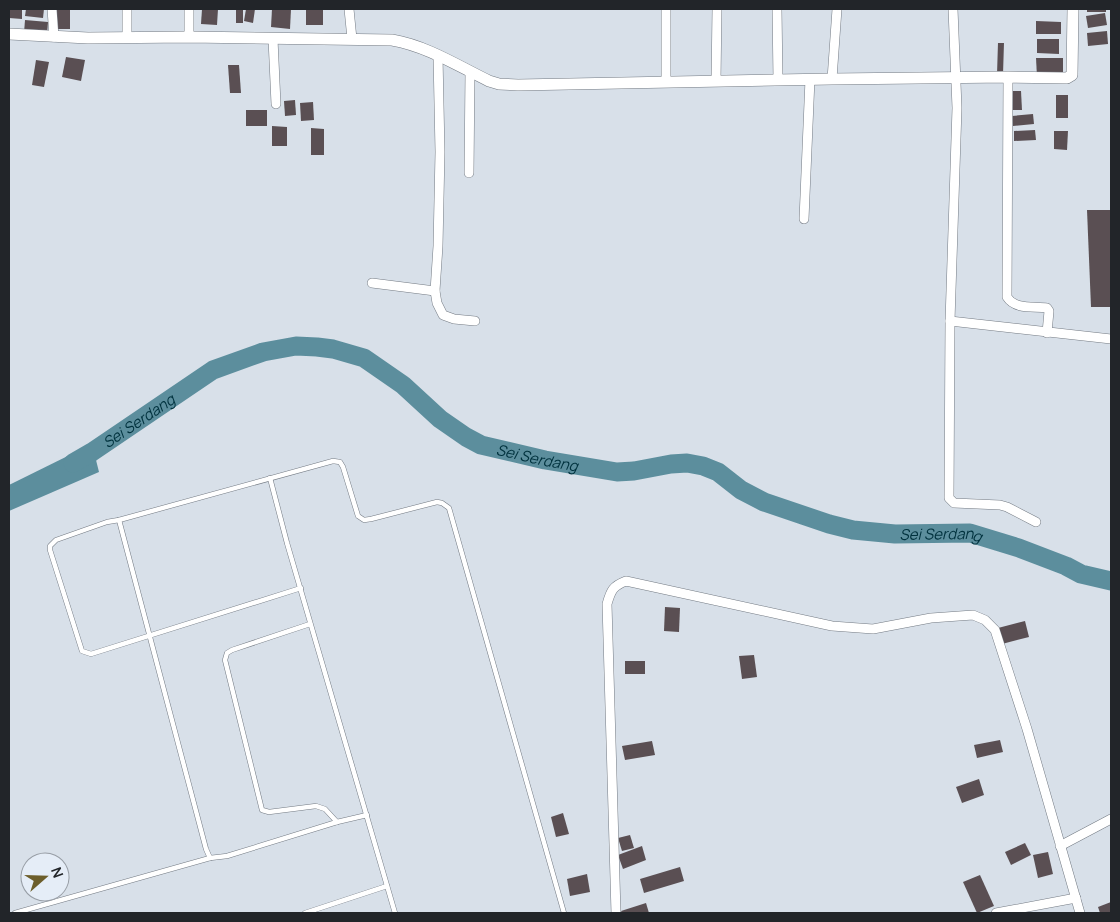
<svg xmlns="http://www.w3.org/2000/svg" width="1120" height="922" viewBox="0 0 1120 922" font-family="Manrope,sans-serif">
<style>
.water{fill:#5c8e9d}
.lines{fill:none;stroke-linecap:round;stroke-linejoin:round}
.river{stroke:#5c8e9d;stroke-width:19}
.building{fill:#5a4f53}
.lane-casing{stroke:#737a83;stroke-width:5.5}
.street-casing{stroke:#737a83;stroke-width:10}
.secondary-casing{stroke:#737a83;stroke-width:12}
.lane{stroke:#fff;stroke-width:4.5}
.street{stroke:#fff;stroke-width:9}
.secondary{stroke:#fff;stroke-width:11}
.labels{text-anchor:middle;dominant-baseline:central;stroke-width:5;stroke-linejoin:round;paint-order:stroke}
.water-label{font-size:15px;font-style:italic;fill:#00323e;stroke:#e5edf7}
</style>
<rect width="100%" height="100%" fill="#d8e0e9"/>
<!-- water -->
<polygon class="water" points="92,444 99,472 9,511 9,485"/>
<g class="lines">
<!-- river -->
<path class="river" id="s1" d="M73,463L92,452L213,370L263,352L296,346L317,347L333,349L364,358L403,385L440,419L466,437L481,445L545,460L617,472L634,471L671,464L687,463L703,466L718,472L741,490L764,502L829,524L853,530L895,534L970,533L1019,548L1066,566L1081,574L1111,581"/>
</g>
<!-- building -->
<g class="building">
<polygon points="9,9 22,9 22,19 9,18"/>
<polygon points="26,9 44,9 43,18 25,16"/>
<polygon points="202,9 218,9 217,25 201,24"/>
<rect x="236" y="9" width="7" height="14"/>
<polygon points="246,9 255,9 253,23 244,21"/>
<polygon points="272,9 291,9 290,29 271,27"/>
<rect x="306" y="9" width="17" height="16"/>
<rect x="1087" y="9" width="19" height="3"/>
<polygon points="55,10 70,10 70,29 54,29"/>
<polygon points="1105,13 1107,25 1088,28 1086,16"/>
<polygon points="25,20 48,22 47,35 24,33"/>
<polygon points="1036,21 1061,22 1061,34 1036,34"/>
<polygon points="1107,31 1108,44 1088,46 1087,33"/>
<polygon points="1037,39 1059,39 1059,54 1037,53"/>
<polygon points="998,43 1004,43 1003,74 997,74"/>
<polygon points="66,57 85,60 81,81 62,77"/>
<polygon points="1036,58 1063,58 1063,76 1037,77"/>
<polygon points="36,60 49,62 44,87 32,85"/>
<polygon points="228,65 239,65 241,93 230,93"/>
<polygon points="1009,91 1021,91 1022,110 1010,110"/>
<rect x="1056" y="95" width="12" height="23"/>
<polygon points="295,100 296,115 285,116 284,101"/>
<polygon points="313,102 314,120 301,121 300,103"/>
<rect x="246" y="110" width="21" height="16"/>
<polygon points="1033,114 1034,124 1013,126 1012,116"/>
<polygon points="272,126 287,127 287,146 272,146"/>
<polygon points="311,128 324,129 324,155 311,155"/>
<polygon points="1035,130 1036,140 1014,141 1014,131"/>
<polygon points="1054,131 1068,131 1067,150 1054,149"/>
<polygon points="1087,210 1111,210 1111,307 1091,307"/>
<polygon points="665,607 680,608 679,632 664,631"/>
<polygon points="1025,621 1029,637 1002,644 998,628"/>
<polygon points="754,655 757,677 742,679 739,656"/>
<rect x="625" y="661" width="20" height="13"/>
<polygon points="1000,740 1003,752 977,758 974,745"/>
<polygon points="652,741 655,755 625,760 622,746"/>
<polygon points="979,779 984,795 962,803 956,787"/>
<polygon points="563,813 569,834 556,837 551,817"/>
<polygon points="630,835 634,848 622,851 618,838"/>
<polygon points="1025,843 1031,855 1011,865 1005,852"/>
<polygon points="642,846 646,860 623,869 618,855"/>
<polygon points="1048,852 1053,874 1038,878 1033,855"/>
<polygon points="680,867 684,881 644,893 640,879"/>
<polygon points="587,874 590,892 570,896 567,879"/>
<polygon points="980,875 994,906 977,913 963,882"/>
<polygon points="1111,902 1111,913 1100,913 1098,907"/>
<polygon points="646,903 649,913 622,913 621,911"/>
</g>
<g class="lines">
<!-- lane casing -->
<g class="lane-casing">
<g id="lane">
<polyline points="270,478 287,543 395,913"/>
<polyline points="119,520 206,849 210,858 227,856 337,822 367,815"/>
<polyline points="301,588 91,654 82,651 50,550 50,546 56,540 107,522 119,520 333,461 340,462 343,467 358,516 364,520 371,519 437,502 442,503 449,508 564,913"/>
<polyline points="310,624 232,650 227,653 225,660 262,810 269,812 316,806 325,809 337,822"/>
<polyline points="15,913 210,858"/>
<polyline points="305,913 387,886"/>
</g>
</g>
<!-- street casing -->
<g class="street-casing">
<g id="street">
<polyline points="52,9 54,37"/>
<polyline points="127,9 127,38"/>
<polyline points="189,9 189,37"/>
<polyline points="349,9 352,39"/>
<polyline points="777,9 778,80"/>
<polyline points="953,9 957,108 950,321 949,498 954,503 1000,505 1007,507 1036,522"/>
<polyline points="273,39 276,104"/>
<polyline points="438,56 440,152 438,246 435,291 437,303 443,315 454,319 475,321"/>
<path d="M1008,77L1007,297C1015,310 1034,306 1047,308L1049,311L1047,333"/>
<polyline points="832,79 837,9"/>
<polyline points="716,81 717,9"/>
<polyline points="666,82 666,9"/>
<polyline points="469,173 470,72"/>
<polyline points="804,219 810,79"/>
<polyline points="372,283 435,291"/>
<polyline points="950,321 1111,339"/>
<polyline points="1060,846 1111,819"/>
<path d="M616,913L607,604C611,590 613,586 626,581L832,626L873,629L931,618L973,615L985,620L995,630L1027,729L1080,913"/>
<polyline points="996,913 1076,898"/>
</g>
</g>
<!-- secondary casing -->
<g class="secondary-casing">
<path id="secondary" d="M9,34L88,38L189,37L392,40C427,46 458,66 489,81L499,84L518,85L832,79L1008,77L1067,78L1072,75L1073,9"/>
</g>
<!-- lane -->
<use href="#lane" class="lane"/>
<!-- street -->
<use href="#street" class="street"/>
<!-- secondary -->
<use href="#secondary" class="secondary"/>
</g>
<g class="labels">
<!-- water labels -->
<g class="water-label">
<text stroke="none"><textPath href="#s1" startOffset="78">Sei Serdang</textPath></text>
<text stroke="none"><textPath href="#s1" startOffset="528">Sei Serdang</textPath></text>
<text stroke="none"><textPath href="#s1" startOffset="949">Sei Serdang</textPath></text>
</g>
</g>
<!-- border -->
<rect width="1120" height="922" fill="none" stroke="#222529" stroke-width="20"/>
<!-- north arrow -->
<g transform="translate(45 877) rotate(70)"><circle r="24" fill="#e5edf7" stroke="#979da5"/>
<path d="M0-4L9 19L0 12L-9 19Z" fill="#6c5e2b"/>
<text y="-8" font-size="14" font-weight="bold" text-anchor="middle" fill="#222529">N</text>
</g>
</svg>
